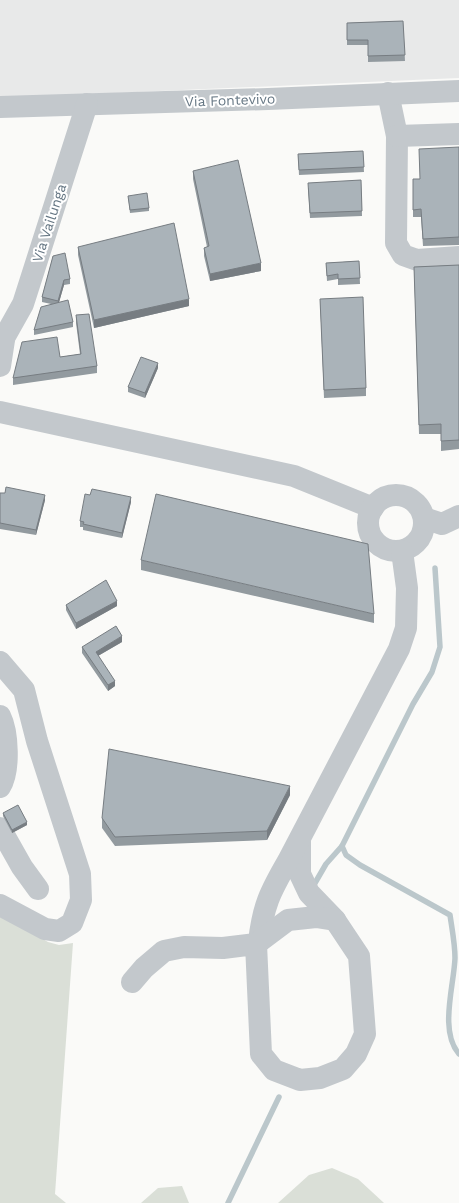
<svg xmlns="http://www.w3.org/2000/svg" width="459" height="1203" viewBox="0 0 459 1203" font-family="'Work Sans',sans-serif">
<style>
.built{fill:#e8e9e9}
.green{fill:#dadfd7}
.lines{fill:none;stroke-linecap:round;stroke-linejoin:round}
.stream{stroke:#bbc7cb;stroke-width:5.5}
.minor{stroke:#c3c8cc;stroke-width:22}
.wall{fill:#929a9f}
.shaded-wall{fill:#777d82}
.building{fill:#aab3b9;stroke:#777d82}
.labels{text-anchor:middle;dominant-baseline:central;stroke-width:4;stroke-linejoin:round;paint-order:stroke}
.street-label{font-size:14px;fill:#657683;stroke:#fff}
</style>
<rect width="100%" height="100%" fill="#fafaf8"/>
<!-- built -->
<polygon class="built" points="0,0 459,0 459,78 0,98"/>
<!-- green -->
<g class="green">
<polygon points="0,915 48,942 59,945 73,943 55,1194 66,1203 0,1203"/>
<polygon points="332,1168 358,1179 384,1203 278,1203 309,1175"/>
<polygon points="182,1186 189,1203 141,1203 158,1188"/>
</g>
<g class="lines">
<!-- stream -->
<g class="stream">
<path d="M342,846L346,855L360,865L450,915C452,929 455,944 455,958C454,986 439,1031 459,1054"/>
<polyline points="315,883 326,864 342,846 413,704 432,672 440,647 435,568"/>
<polyline points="228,1203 279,1097"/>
</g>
<!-- minor -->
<g class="minor">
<polyline points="388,93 397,136 396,243 403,255 417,260 459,257"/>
<polyline points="0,107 268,99 459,91"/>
<polyline points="397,136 459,134"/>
<polyline points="0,345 23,304 87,104"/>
<polyline points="0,366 4,340"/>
<polyline points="0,412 294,476 373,508"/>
<circle cx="396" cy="523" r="28"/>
<polyline points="424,518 442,524 459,516"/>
<polyline points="0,662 24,690 37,741 80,874 81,900 72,923 59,931 45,929 0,905"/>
<path d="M0,716C8,732 10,771 0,787"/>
<polyline points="0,828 22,867 38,889"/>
<polyline points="300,842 300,874 309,893 335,920"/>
<path d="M259,942C263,906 270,892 288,861L399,649L406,628L407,588L402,551"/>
<polyline points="132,982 144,968 164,951 184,947 223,948 256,944 288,920 316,917 335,920 359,956 365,1034 356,1054 343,1069 320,1078 300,1080 274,1070 261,1054 256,944"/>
</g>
</g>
<!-- wall -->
<g class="wall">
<polygon points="403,21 405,61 368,62 368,45 347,45 347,23"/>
<polygon points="459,147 459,245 423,246 421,217 413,217 413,179 420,179"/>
<polygon points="363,151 364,172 299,175 298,154"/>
<polygon points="193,171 261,271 210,281 204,256 204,248 207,247 193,179"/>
<polygon points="361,180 362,216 310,218 308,188"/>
<polygon points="128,196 149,208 149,211 130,213"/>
<polygon points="78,247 189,306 94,328 78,255"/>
<polygon points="53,256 70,279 70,284 64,285 59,302 73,322 73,327 34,335 34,330 51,304 42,302 42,297"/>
<polygon points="359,261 360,284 338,285 338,279 327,281 326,263"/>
<polygon points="459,265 459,449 441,451 441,434 419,434 414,267"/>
<polygon points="320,299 366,388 366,396 324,398"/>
<polygon points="76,315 97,366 97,373 13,385 13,378 60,357 80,354 76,323"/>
<polygon points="158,368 145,398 128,392 128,387"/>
<polygon points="0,493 45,500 36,535 0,529"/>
<polygon points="131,502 122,538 83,530 83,527 80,527 80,521"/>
<polygon points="141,560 374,614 374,623 141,570"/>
<polygon points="66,605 117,606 76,629 66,610"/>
<polygon points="122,642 98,656 115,686 108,691 82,653 82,647"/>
<polygon points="290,795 267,840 115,846 102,828 102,818"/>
<polygon points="3,813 27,825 12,833 3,816"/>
</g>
<!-- shaded-wall -->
<g class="shaded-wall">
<polygon points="261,263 261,271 210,281 210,274"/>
<polygon points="64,280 64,285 58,306 58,301"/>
<polygon points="189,299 189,306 94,328 94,320"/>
<polygon points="158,363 158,368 145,398 145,393"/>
<polygon points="45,495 45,500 36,535 36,530"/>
<polygon points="131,497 131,502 122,538 122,533"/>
<polygon points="117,601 117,606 76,629 76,623"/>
<polygon points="122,636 122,642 96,657 96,652"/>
<polygon points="115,681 115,686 108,691 108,685"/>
<polygon points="290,786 290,795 267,840 267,831"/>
<polygon points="27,822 27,825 12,833 12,830"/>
</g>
<!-- building -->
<g class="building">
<polygon points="403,21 405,55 368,56 368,40 347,40 347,23"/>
<polygon points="459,147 459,237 423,239 421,209 413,210 413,179 420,179 419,149"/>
<polygon points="363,151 364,167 299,170 298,154"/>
<polygon points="238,160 261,263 210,274 204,248 209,246 193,171"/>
<polygon points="361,180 362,211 310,213 308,183"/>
<polygon points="147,193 149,208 130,210 128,196"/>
<polygon points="174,223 189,299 94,320 78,247"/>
<polygon points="65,253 70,279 64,280 58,301 42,297 53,256"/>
<polygon points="359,261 360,278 338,279 338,274 327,276 326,263"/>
<polygon points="459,265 459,440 441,441 441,424 419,425 414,267"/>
<polygon points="363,297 366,388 324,390 320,299"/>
<polygon points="68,300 73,322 34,330 41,307"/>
<polygon points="89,314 97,366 13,378 22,342 57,337 60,357 81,354 76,315"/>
<polygon points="141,357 158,363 145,393 128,387"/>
<polygon points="6,487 45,495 36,530 0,523 0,493 5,493"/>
<polygon points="92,489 131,497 122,533 83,524 84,522 80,521 85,494 90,495"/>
<polygon points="156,494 368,544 374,614 141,560"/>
<polygon points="106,580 117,601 76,623 66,605"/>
<polygon points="116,626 122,636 96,652 115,681 108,685 82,647"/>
<polygon points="109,749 290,786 267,831 115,837 102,818"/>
<polygon points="18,805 27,822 12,830 3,813"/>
</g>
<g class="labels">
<!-- street labels -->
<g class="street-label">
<text transform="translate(230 100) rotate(-2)">Via Fontevivo</text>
<text transform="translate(49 223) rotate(-72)">Via Vailunga</text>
</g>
</g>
</svg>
